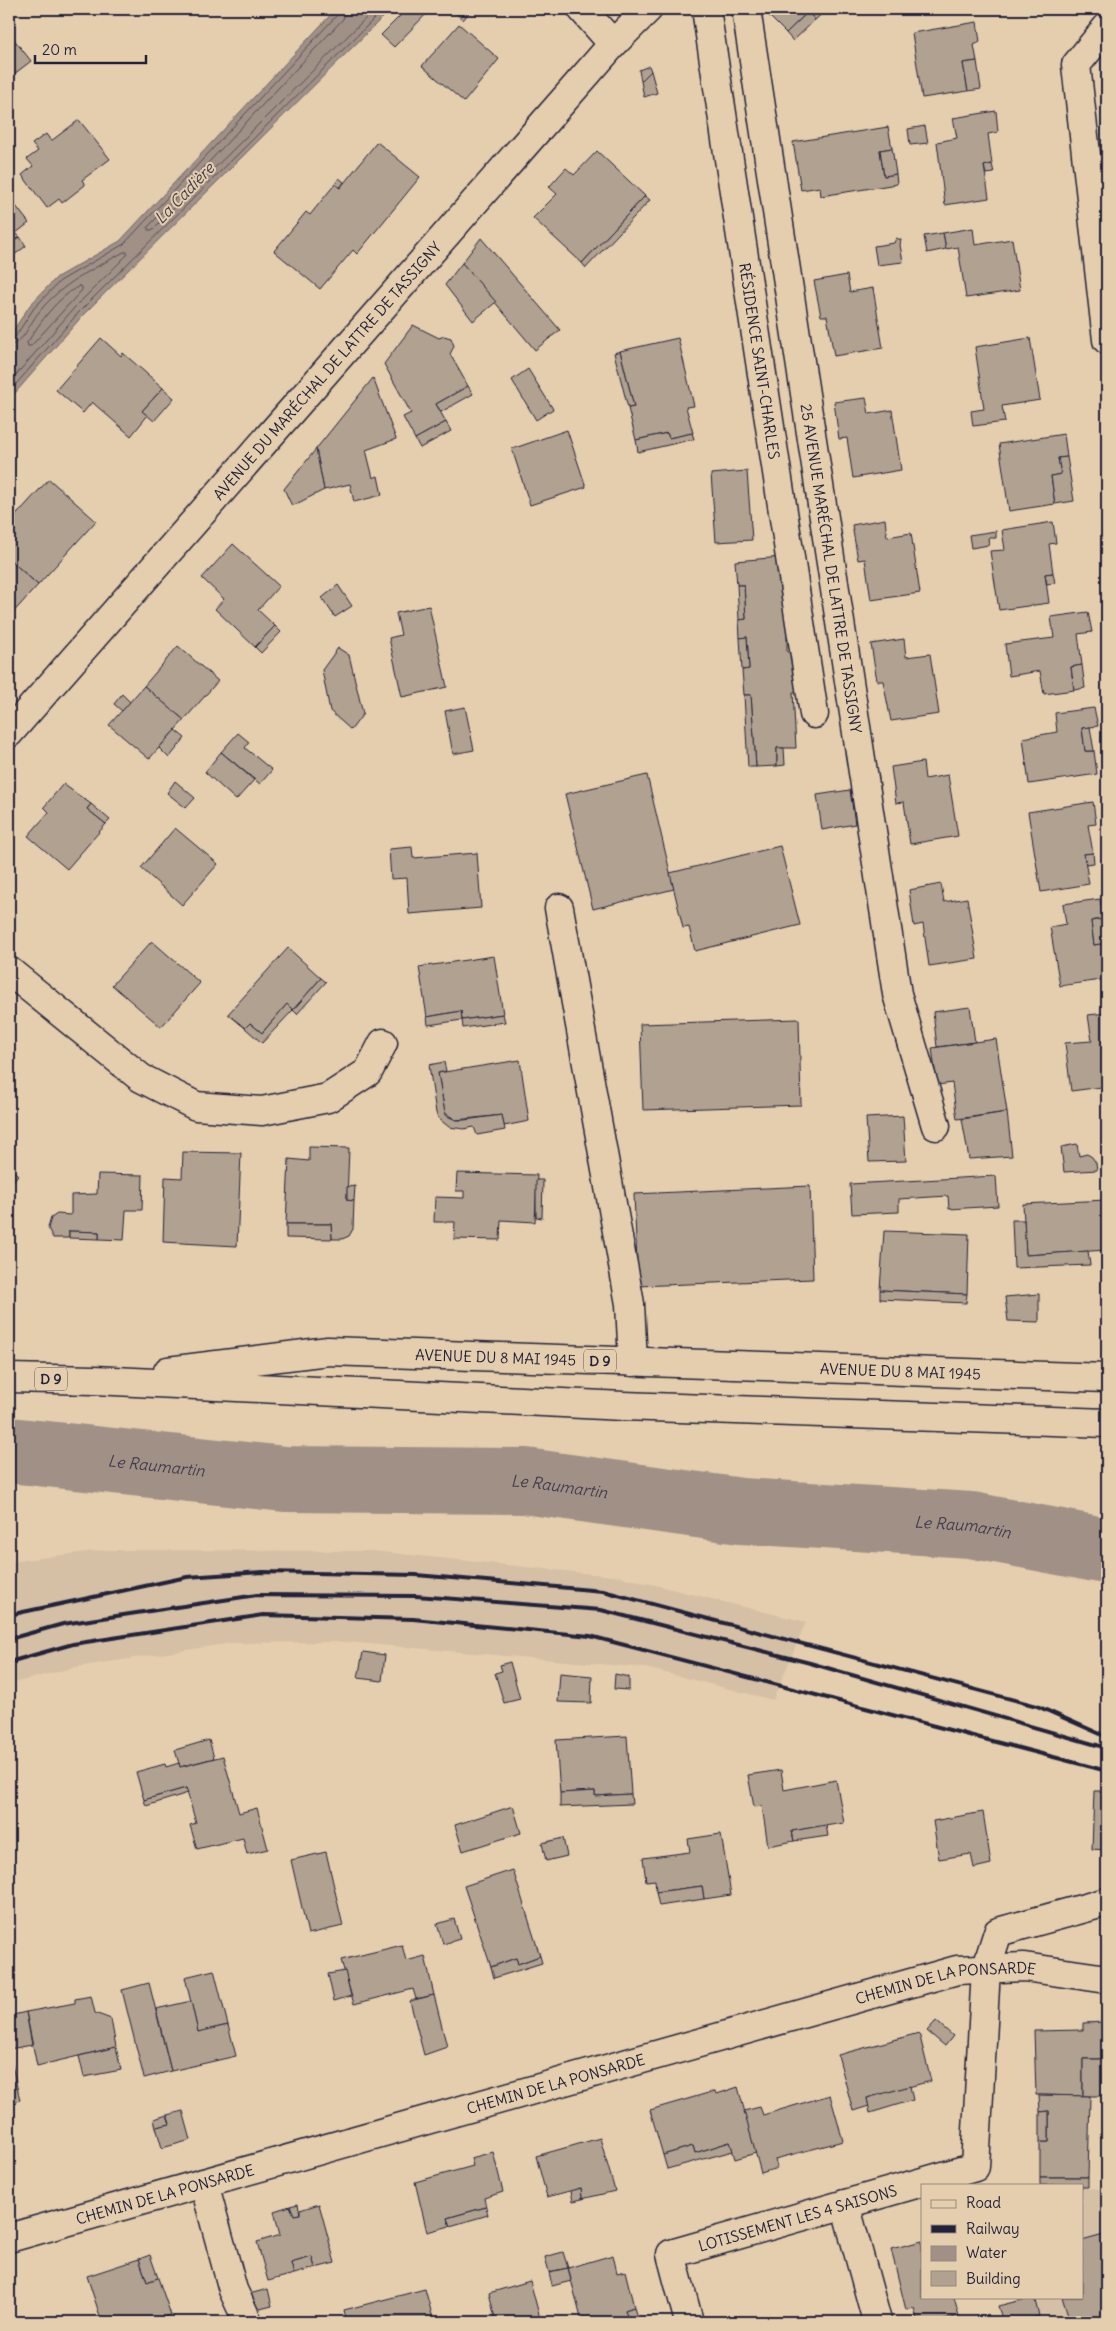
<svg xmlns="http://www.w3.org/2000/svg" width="1116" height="2331" viewBox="0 0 1116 2331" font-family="Delius,sans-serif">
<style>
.built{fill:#d5c0a5}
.water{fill:#a09086;stroke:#6e6468}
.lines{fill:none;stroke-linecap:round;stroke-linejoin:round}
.shore{stroke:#544e59;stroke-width:1}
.river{stroke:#a09086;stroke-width:66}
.building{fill:#b1a190;stroke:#22223b}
.street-casing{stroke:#22223b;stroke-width:31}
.secondary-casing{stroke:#22223b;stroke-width:31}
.primary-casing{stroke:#22223b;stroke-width:31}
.street{stroke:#e4ceae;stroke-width:28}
.secondary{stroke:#e4ceae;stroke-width:28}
.primary{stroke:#e4ceae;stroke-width:28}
.rail{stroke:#22223b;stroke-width:4}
.labels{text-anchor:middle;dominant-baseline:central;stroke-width:4;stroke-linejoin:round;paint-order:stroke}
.shield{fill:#e4ceae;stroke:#5c565e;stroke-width:1}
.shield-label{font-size:14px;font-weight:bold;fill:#22223b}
.street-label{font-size:15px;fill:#22223b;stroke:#e4ceae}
.water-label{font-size:16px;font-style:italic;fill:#423e4e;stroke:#e4ceae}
</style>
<rect width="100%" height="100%" fill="#e4ceae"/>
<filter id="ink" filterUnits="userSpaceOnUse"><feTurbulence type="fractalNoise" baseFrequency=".02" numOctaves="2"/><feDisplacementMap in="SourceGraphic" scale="10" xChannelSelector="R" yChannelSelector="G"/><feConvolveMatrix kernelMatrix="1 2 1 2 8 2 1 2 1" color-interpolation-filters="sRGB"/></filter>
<g filter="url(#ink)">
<!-- built -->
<g class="built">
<polygon points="103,1550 372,1551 622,1577 806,1622 773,1700 646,1668 346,1642 232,1643 76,1667 9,1684 9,1562"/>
<polygon points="1082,2188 1107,2189 1107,2322 1040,2322 1034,2297 1082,2297"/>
</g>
<!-- water -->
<polygon class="water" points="336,9 391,9 84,314 9,400 9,337 30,305 57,277 120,241"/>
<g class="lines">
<!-- shore -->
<g class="shore">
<polyline points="346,9 343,19 148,227 148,230 152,230 375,9"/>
<path d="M79,286L82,287V290L31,346H28L27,343C41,321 56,299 79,286Z"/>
<polyline points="9,339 15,337 34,308 60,281 124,244 338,14 340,9"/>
<path d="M9,345C24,344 30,322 39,312C61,284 93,269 124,252H127V255L75,307L9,383"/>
<polyline points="9,392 80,311 384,9"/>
</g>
<!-- river -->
<path class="river" id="s1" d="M9,1450L285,1479L525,1481L741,1511L971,1525L1107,1551"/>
</g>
<!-- building -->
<g class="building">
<polygon points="407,9 431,9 394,47 381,35"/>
<polygon points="451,9 472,9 463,20"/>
<polygon points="762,9 827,9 815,20 808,12 786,33"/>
<polygon points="808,12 815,20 793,41 786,33"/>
<polygon points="977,22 980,42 974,45 977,61 963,63 968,91 922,98 912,33"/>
<polygon points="459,24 499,59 464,102 422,66"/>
<polygon points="9,33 31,61 9,78"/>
<polygon points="977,61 981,89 968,91 963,63"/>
<polygon points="649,66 651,71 641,81 639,70"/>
<polygon points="651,71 657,93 644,97 641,81"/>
<polygon points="996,111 998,132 988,134 992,164 984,166 989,198 945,205 937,142 957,138 953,118"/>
<polygon points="79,120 110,159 82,180 85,185 62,203 59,199 47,208 22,175 33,166 27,159 38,151 32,144 46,134 51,141"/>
<polygon points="925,126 928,143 910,145 908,129"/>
<polygon points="888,127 892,148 880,150 884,176 896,174 897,184 821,196 820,187 801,190 793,142"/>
<polygon points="377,142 420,177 357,254 353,250 320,289 274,251 306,212 310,215 335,184 340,188"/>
<polygon points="892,148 896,174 884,176 880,150"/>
<polygon points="597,151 645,196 582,263 533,218 557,194 549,187 566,168 574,175"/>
<polygon points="992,164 994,173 986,174 984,166"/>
<polygon points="339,178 344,182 340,188 335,184"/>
<polygon points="645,196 650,200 586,268 582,263"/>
<polygon points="9,197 29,223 16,233 20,237 9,245"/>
<polygon points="973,228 975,245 1012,239 1020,290 966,298 958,247 946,249 943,233"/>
<polygon points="943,233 946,249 927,253 924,236"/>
<polygon points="20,237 26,246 9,259 9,245"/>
<polygon points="481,238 560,330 535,350 462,263"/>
<polygon points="896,238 901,240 900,245 903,262 877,265 874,246 894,243"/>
<polygon points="462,263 496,302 473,321 445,285"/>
<polygon points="847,275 850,292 873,288 883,348 834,356 827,316 821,316 814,281"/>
<polygon points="413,325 439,338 444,336 451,338 454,346 450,354 468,386 436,404 446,422 415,439 403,417 411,413 384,364"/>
<polygon points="101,338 121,356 123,353 163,388 142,411 148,415 131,436 92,402 83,413 56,390"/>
<polygon points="678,338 694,406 686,407 693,433 669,438 667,433 636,440 628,408 634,407 620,351"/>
<polygon points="1030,338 1040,400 1002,406 1005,422 973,426 971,411 984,409 975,347"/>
<polygon points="620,351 634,407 628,408 614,353"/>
<polygon points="528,369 553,409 536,420 512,380"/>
<polygon points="373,378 396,439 366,450 373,478 378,476 382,495 354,502 350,484 324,490 316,449"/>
<polygon points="468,386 473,394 441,412 436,404"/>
<polygon points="163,388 174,398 154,421 142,411"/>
<polygon points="866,398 869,414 892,410 901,470 853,478 847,438 839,439 834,402"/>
<polygon points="446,422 451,431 420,448 415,439"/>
<polygon points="567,430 586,487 530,505 512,449"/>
<polygon points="667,433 669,438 692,433 694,439 638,452 636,440"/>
<polygon points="1064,434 1067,457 1058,458 1061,474 1051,476 1055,504 1009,511 999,444"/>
<polygon points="316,449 324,490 292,506 284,489"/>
<polygon points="1067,457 1074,501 1055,504 1051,476 1061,474 1058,458"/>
<polygon points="747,471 752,540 716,542 711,474"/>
<polygon points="49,479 96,521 38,585 9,559 9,523"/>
<polygon points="885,519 887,537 911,533 920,593 871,600 865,559 858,560 852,525"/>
<polygon points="1053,522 1056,543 1049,544 1053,573 1045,574 1049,603 999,610 990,551 1005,550 1002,530"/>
<polygon points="996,531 996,538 988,538 989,545 971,548 969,535"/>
<polygon points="233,544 279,586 258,610 275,626 255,647 215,609 224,599 202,578"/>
<polygon points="782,557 785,615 791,615 792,634 787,634 787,652 794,652 797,692 793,692 796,748 777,748 777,766 756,767 751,695 744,695 742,670 749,669 747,637 740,638 739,620 746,619 744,585 737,585 735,561"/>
<polygon points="9,559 38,585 9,617"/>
<polygon points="1053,573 1055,583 1047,584 1045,574"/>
<polygon points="338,585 352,606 335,617 322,598"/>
<polygon points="737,585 744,585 746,619 739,620"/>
<polygon points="429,606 447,687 402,697 389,638 401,635 396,613"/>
<polygon points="1088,612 1092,632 1078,634 1082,665 1071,667 1074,690 1044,694 1040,671 1009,676 1005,644 1054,638 1051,617"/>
<polygon points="275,626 281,632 261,653 255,647"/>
<polygon points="747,637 749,669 742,670 740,638"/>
<polygon points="904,639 906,657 930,654 939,714 891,721 883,681 877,681 871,644"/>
<polygon points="178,646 218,681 184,720 144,686"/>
<polygon points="338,648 349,655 363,714 351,730 330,711 322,670"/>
<polygon points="1082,665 1085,688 1074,690 1071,667"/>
<polygon points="144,686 184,720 149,759 109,725"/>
<polygon points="122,694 130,702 122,711 114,704"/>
<polygon points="744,695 751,695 756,767 748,767"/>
<polygon points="465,707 474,750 453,754 445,711"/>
<polygon points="1094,708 1098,726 1082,728 1085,751 1094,751 1097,774 1029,784 1023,738 1057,732 1055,713"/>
<polygon points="1090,727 1094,751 1085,751 1082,728"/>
<polygon points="175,730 185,738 169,758 159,748"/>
<polygon points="238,733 249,742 245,748 272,770 260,784 221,752"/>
<polygon points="777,748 784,748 785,765 777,766"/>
<polygon points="221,752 254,780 236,800 205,772"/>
<polygon points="923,762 925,779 948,775 958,836 910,844 904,802 896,803 891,767"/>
<polygon points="647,775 674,889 593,909 565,794"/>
<polygon points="175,781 195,798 186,808 167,793"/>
<polygon points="63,784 91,804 87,809 106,824 67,869 28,836 49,812 44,807"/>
<polygon points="850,790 855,824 822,830 817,795"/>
<polygon points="1093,802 1096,824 1088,825 1093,853 1084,854 1089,884 1041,892 1028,812"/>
<polygon points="91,804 110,820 106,824 87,809"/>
<polygon points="175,828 218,864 182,905 141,868"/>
<polygon points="780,846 800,925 695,951 689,927 683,928 670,873"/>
<polygon points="412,847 413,858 477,853 481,908 409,914 407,878 391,879 389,849"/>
<polygon points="1093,853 1094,863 1086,864 1084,854"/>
<polygon points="941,884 944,902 967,898 977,959 929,966 923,924 914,926 909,890"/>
<polygon points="1100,899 1103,919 1091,921 1094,945 1106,943 1107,979 1060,986 1050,927 1066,924 1063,904"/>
<polygon points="1103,919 1106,943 1094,945 1091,921"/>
<polygon points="152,941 200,983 161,1027 112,985"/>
<polygon points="288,948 321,978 293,1010 287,1004 262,1033 250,1023 245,1028 228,1014"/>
<polygon points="494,956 503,1014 462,1020 461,1011 427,1017 419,967"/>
<polygon points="321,978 326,982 297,1014 293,1010"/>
<polygon points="287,1004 293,1010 262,1043 245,1028 250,1023 262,1033"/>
<polygon points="970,1007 975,1042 937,1047 933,1012"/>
<polygon points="461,1011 462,1020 428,1025 427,1017"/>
<polygon points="1107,1013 1107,1105 1104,1106 1102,1087 1071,1091 1065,1043 1092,1041 1088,1015"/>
<polygon points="503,1014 505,1022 463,1028 462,1020"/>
<polygon points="799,1019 801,1105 643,1110 640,1024"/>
<polygon points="996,1039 1007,1112 957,1119 952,1083 937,1085 932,1048"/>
<polygon points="520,1060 529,1121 504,1126 502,1115 456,1120 445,1113 438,1073"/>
<polygon points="444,1062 446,1071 438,1073 445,1113 447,1116 456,1120 464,1120 502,1115 505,1130 477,1135 474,1127 464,1129 449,1127 439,1119 436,1113 429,1065"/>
<polygon points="1007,1112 1012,1156 969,1159 962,1119"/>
<polygon points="903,1116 906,1161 869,1162 866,1118"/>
<polygon points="1077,1144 1079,1156 1087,1154 1092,1157 1096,1163 1097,1170 1064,1172 1061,1147"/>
<polygon points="309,1147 349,1148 347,1200 354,1201 353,1229 349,1236 342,1239 332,1239 331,1224 286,1224 289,1159 309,1161"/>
<polygon points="183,1152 241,1153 237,1246 163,1242 165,1177 182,1178"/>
<polygon points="9,1167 18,1175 9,1186"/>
<polygon points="457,1173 537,1175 535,1222 501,1220 500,1240 454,1239 455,1222 434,1222 435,1197 464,1198 464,1191 456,1191"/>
<polygon points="98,1174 143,1175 142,1210 126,1210 124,1240 99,1239 99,1232 69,1231 69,1238 53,1238 48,1228 51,1218 57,1214 71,1215 71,1195 97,1194"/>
<polygon points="996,1176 998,1206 949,1209 948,1196 899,1199 899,1212 852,1214 850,1184"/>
<polygon points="536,1180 543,1180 542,1218 536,1217"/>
<polygon points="355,1186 354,1201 347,1200 347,1187"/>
<polygon points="810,1186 813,1279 638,1286 634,1194"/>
<polygon points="1107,1200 1107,1250 1026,1255 1023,1204"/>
<polygon points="1012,1220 1024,1220 1026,1255 1088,1251 1090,1265 1014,1268"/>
<polygon points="286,1224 331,1224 332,1239 286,1238"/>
<polygon points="69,1231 99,1232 99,1239 69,1238"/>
<polygon points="884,1231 969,1234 967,1294 880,1290"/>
<polygon points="880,1290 967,1294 966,1303 880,1299"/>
<polygon points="1039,1294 1039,1322 1008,1321 1005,1297"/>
<polygon points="363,1652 385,1655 382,1681 358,1678"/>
<polygon points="510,1662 520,1699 504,1703 495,1673 502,1671 500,1665"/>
<polygon points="560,1673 592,1676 591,1703 558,1702"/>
<polygon points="615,1674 629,1677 629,1690 614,1689"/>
<polygon points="627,1736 631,1794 595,1796 595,1791 560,1793 556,1740"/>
<polygon points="209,1740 214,1758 180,1767 175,1750"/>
<polygon points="223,1756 239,1813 257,1808 268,1849 247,1854 243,1838 197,1849 190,1825 196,1823 186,1788 144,1800 136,1772 165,1764 166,1767 179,1763 180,1767"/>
<polygon points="781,1770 784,1790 836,1780 844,1823 792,1831 794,1841 768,1846 762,1806 754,1807 748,1775"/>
<polygon points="186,1788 188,1793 146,1806 144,1800"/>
<polygon points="595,1791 595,1796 631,1794 632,1804 560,1807 560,1793"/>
<polygon points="1094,1791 1107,1791 1107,1850 1092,1849"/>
<polygon points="513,1806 521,1833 463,1851 455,1825"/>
<polygon points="983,1812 991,1864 974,1868 971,1854 939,1859 933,1821"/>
<polygon points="826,1825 828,1836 794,1841 792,1831"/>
<polygon points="721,1834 731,1895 704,1899 702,1886 656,1892 655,1880 646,1881 643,1858 690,1852 688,1839"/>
<polygon points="563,1838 567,1856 546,1861 542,1843"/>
<polygon points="326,1852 343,1926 308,1934 291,1860"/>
<polygon points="513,1870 540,1956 518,1964 516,1958 491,1967 464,1886"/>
<polygon points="702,1886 704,1899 659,1906 656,1892"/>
<polygon points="454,1919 460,1939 443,1944 437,1924"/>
<polygon points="402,1945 406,1961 425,1956 434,1995 416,1999 413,1989 354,2004 341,1960"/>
<polygon points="540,1956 542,1963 494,1978 491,1967 516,1958 518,1964"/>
<polygon points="214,1970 228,2025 198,2032 185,1977"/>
<polygon points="345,1971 351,1996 334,2001 328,1974"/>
<polygon points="149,1983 171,2071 144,2078 122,1990"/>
<polygon points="434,1995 447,2047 424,2055 410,2001"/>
<polygon points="91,1996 95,2013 111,2019 116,2047 37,2066 26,2012 75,2003 75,1999"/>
<polygon points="191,2001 198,2032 228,2025 236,2056 171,2071 156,2009"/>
<polygon points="26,2012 32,2045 9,2049 9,2016"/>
<polygon points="936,2021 953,2036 945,2046 927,2031"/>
<polygon points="1106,2022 1105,2059 1083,2059 1083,2096 1036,2095 1034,2031 1083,2030 1083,2023"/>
<polygon points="919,2033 931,2081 867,2098 869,2106 853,2111 838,2055"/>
<polygon points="116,2047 121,2070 84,2077 79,2056"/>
<polygon points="9,2052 20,2100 9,2103"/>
<polygon points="1083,2059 1105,2059 1106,2096 1083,2096"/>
<polygon points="910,2086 913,2100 870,2113 867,2098"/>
<polygon points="738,2087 756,2153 735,2159 730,2142 695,2153 693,2146 663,2155 650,2110 715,2091 717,2094"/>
<polygon points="830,2095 843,2141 775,2159 777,2168 761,2173 744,2111 760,2107 763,2115"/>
<polygon points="1039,2095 1090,2096 1088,2177 1040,2177 1040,2142 1049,2142 1049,2111 1040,2112"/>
<polygon points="183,2111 191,2140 162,2148 156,2127 170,2124 167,2115"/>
<polygon points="1049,2111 1049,2142 1040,2142 1040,2112"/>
<polygon points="167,2115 170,2124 156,2127 154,2119"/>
<polygon points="600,2138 615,2191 582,2199 581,2188 547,2197 536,2156"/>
<polygon points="730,2142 733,2151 667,2169 663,2155 693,2146 695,2153"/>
<polygon points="493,2152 503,2192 484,2198 486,2207 447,2218 450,2226 427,2232 415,2182 473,2166 471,2158"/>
<rect x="1105" y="2164" width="2" height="24"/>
<polygon points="1040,2177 1088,2177 1088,2187 1082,2187 1082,2185 1040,2185"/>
<polygon points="581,2188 582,2199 573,2201 571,2191"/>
<polygon points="298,2204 300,2214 294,2215 290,2206"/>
<polygon points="319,2204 335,2263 315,2268 312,2257 291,2263 294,2274 268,2281 257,2242 280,2235 274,2211 290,2206 294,2215 300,2214 300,2210"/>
<polygon points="486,2207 488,2215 450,2226 447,2218"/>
<polygon points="1107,2234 1107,2322 1070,2322 1062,2297 1082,2297 1082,2241"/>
<polygon points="922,2241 922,2297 954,2297 959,2316 938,2322 918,2322 914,2308 906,2310 891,2249"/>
<polygon points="563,2252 568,2268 549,2272 545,2257"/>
<polygon points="150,2255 158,2278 147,2282 139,2259"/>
<polygon points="613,2255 617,2273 625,2271 634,2307 625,2310 629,2322 582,2322 568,2268"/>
<polygon points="312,2257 315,2268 294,2274 291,2263"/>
<polygon points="139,2259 147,2282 158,2278 171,2315 150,2322 102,2322 87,2276"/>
<polygon points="568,2268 571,2281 552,2286 549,2272"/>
<polygon points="530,2281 541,2322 496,2322 489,2293"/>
<polygon points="268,2289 272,2306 256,2310 249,2294"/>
<polygon points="425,2289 434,2322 347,2322 344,2310"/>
<polygon points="1034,2297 1039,2316 1014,2322 1003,2322 998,2306"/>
<polygon points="634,2307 638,2322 629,2322 625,2310"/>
</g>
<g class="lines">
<!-- street casing -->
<g class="street-casing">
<g id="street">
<polyline points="582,9 613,44"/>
<path id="s2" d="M706,9L814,714"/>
<path id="s3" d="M746,9L897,994L936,1126"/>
<polyline points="1107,27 1076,65 1107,340"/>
<polyline points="559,908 630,1304 633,1362"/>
<polyline points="9,971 141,1078 196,1106 262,1111 328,1098 368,1072 383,1043"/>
<polyline points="204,2183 233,2290 248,2322"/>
<polyline points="845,2204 877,2321"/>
<path id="s4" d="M9,2238L957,1970L1024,1967L1107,1979"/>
<path id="s5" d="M689,2322L671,2254L975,2167L986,1969L998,1932L1107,1902"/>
</g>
</g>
<!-- secondary casing -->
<g class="secondary-casing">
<g id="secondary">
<path id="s6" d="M9,733L613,44L648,9"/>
</g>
</g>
<!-- primary casing -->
<g class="primary-casing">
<g id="primary">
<path id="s7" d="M168,1371L328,1351L1107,1378"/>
<polyline points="9,1378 94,1380 623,1406 1107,1423"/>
</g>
</g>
<!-- street -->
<use href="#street" class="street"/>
<!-- secondary -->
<use href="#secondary" class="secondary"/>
<!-- primary -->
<use href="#primary" class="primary"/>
<!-- rail -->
<g class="rail">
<polyline points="9,1615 187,1577 263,1572 416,1575 603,1591 1037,1706 1107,1737"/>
<polyline points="9,1639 63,1624 257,1595 416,1596 601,1610 810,1663 1107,1748"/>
<polyline points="9,1662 73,1644 263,1615 413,1619 590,1636 1107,1771"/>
</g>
</g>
</g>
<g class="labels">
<!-- shield labels -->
<g class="shield">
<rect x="584" y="1349.5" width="32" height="23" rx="4"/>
<rect x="35" y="1367.5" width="32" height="23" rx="4"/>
</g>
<g class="shield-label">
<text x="600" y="1361">D 9</text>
<text x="51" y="1379">D 9</text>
</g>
<!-- street labels -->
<g class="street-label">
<text stroke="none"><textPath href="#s2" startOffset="356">RÉSIDENCE SAINT-CHARLES</textPath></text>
<text stroke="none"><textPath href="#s6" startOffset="482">AVENUE DU MARÉCHAL DE LATTRE DE TASSIGNY</textPath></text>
<text stroke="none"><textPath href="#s3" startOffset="566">25 AVENUE MARÉCHAL DE LATTRE DE TASSIGNY</textPath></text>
<text stroke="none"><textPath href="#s7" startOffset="329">AVENUE DU 8 MAI 1945</textPath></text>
<text stroke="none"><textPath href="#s7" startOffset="734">AVENUE DU 8 MAI 1945</textPath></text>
<text stroke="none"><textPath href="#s4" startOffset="972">CHEMIN DE LA PONSARDE</textPath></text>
<text stroke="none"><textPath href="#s4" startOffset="568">CHEMIN DE LA PONSARDE</textPath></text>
<text stroke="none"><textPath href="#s4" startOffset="162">CHEMIN DE LA PONSARDE</textPath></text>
<text stroke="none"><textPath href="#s5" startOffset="202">LOTISSEMENT LES 4 SAISONS</textPath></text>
</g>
<!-- water labels -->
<g class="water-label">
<text transform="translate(184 193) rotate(-46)">La Cadière</text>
<text stroke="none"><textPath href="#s1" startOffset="148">Le Raumartin</textPath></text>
<text stroke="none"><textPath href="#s1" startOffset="552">Le Raumartin</textPath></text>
<text stroke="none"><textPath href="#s1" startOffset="958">Le Raumartin</textPath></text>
</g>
</g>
<!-- margin -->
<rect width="1116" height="2331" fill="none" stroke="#e4ceae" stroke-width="30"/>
<rect x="15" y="15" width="1086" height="2301" fill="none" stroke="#22223b" stroke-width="2" filter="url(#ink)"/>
<!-- legend -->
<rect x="921" y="2184" width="162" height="115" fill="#e4ceae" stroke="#968980"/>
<rect x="931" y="2200" width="25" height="8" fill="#e4ceae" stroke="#968980"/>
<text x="966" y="2208" font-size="15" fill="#22223b">Road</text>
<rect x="931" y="2225" width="25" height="8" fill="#22223b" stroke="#968980"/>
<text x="966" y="2234" font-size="15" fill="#22223b">Railway</text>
<rect x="931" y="2246" width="25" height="15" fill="#a09086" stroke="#968980"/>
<text x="966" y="2258" font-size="15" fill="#22223b">Water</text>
<rect x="931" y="2271" width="25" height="15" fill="#b1a190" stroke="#968980"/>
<text x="966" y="2284" font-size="15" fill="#22223b">Building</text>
<!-- scale -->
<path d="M35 55v8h111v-8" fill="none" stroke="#22223b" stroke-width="2.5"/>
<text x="42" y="55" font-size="15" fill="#22223b" stroke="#e4ceae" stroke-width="4" paint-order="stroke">20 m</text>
</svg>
